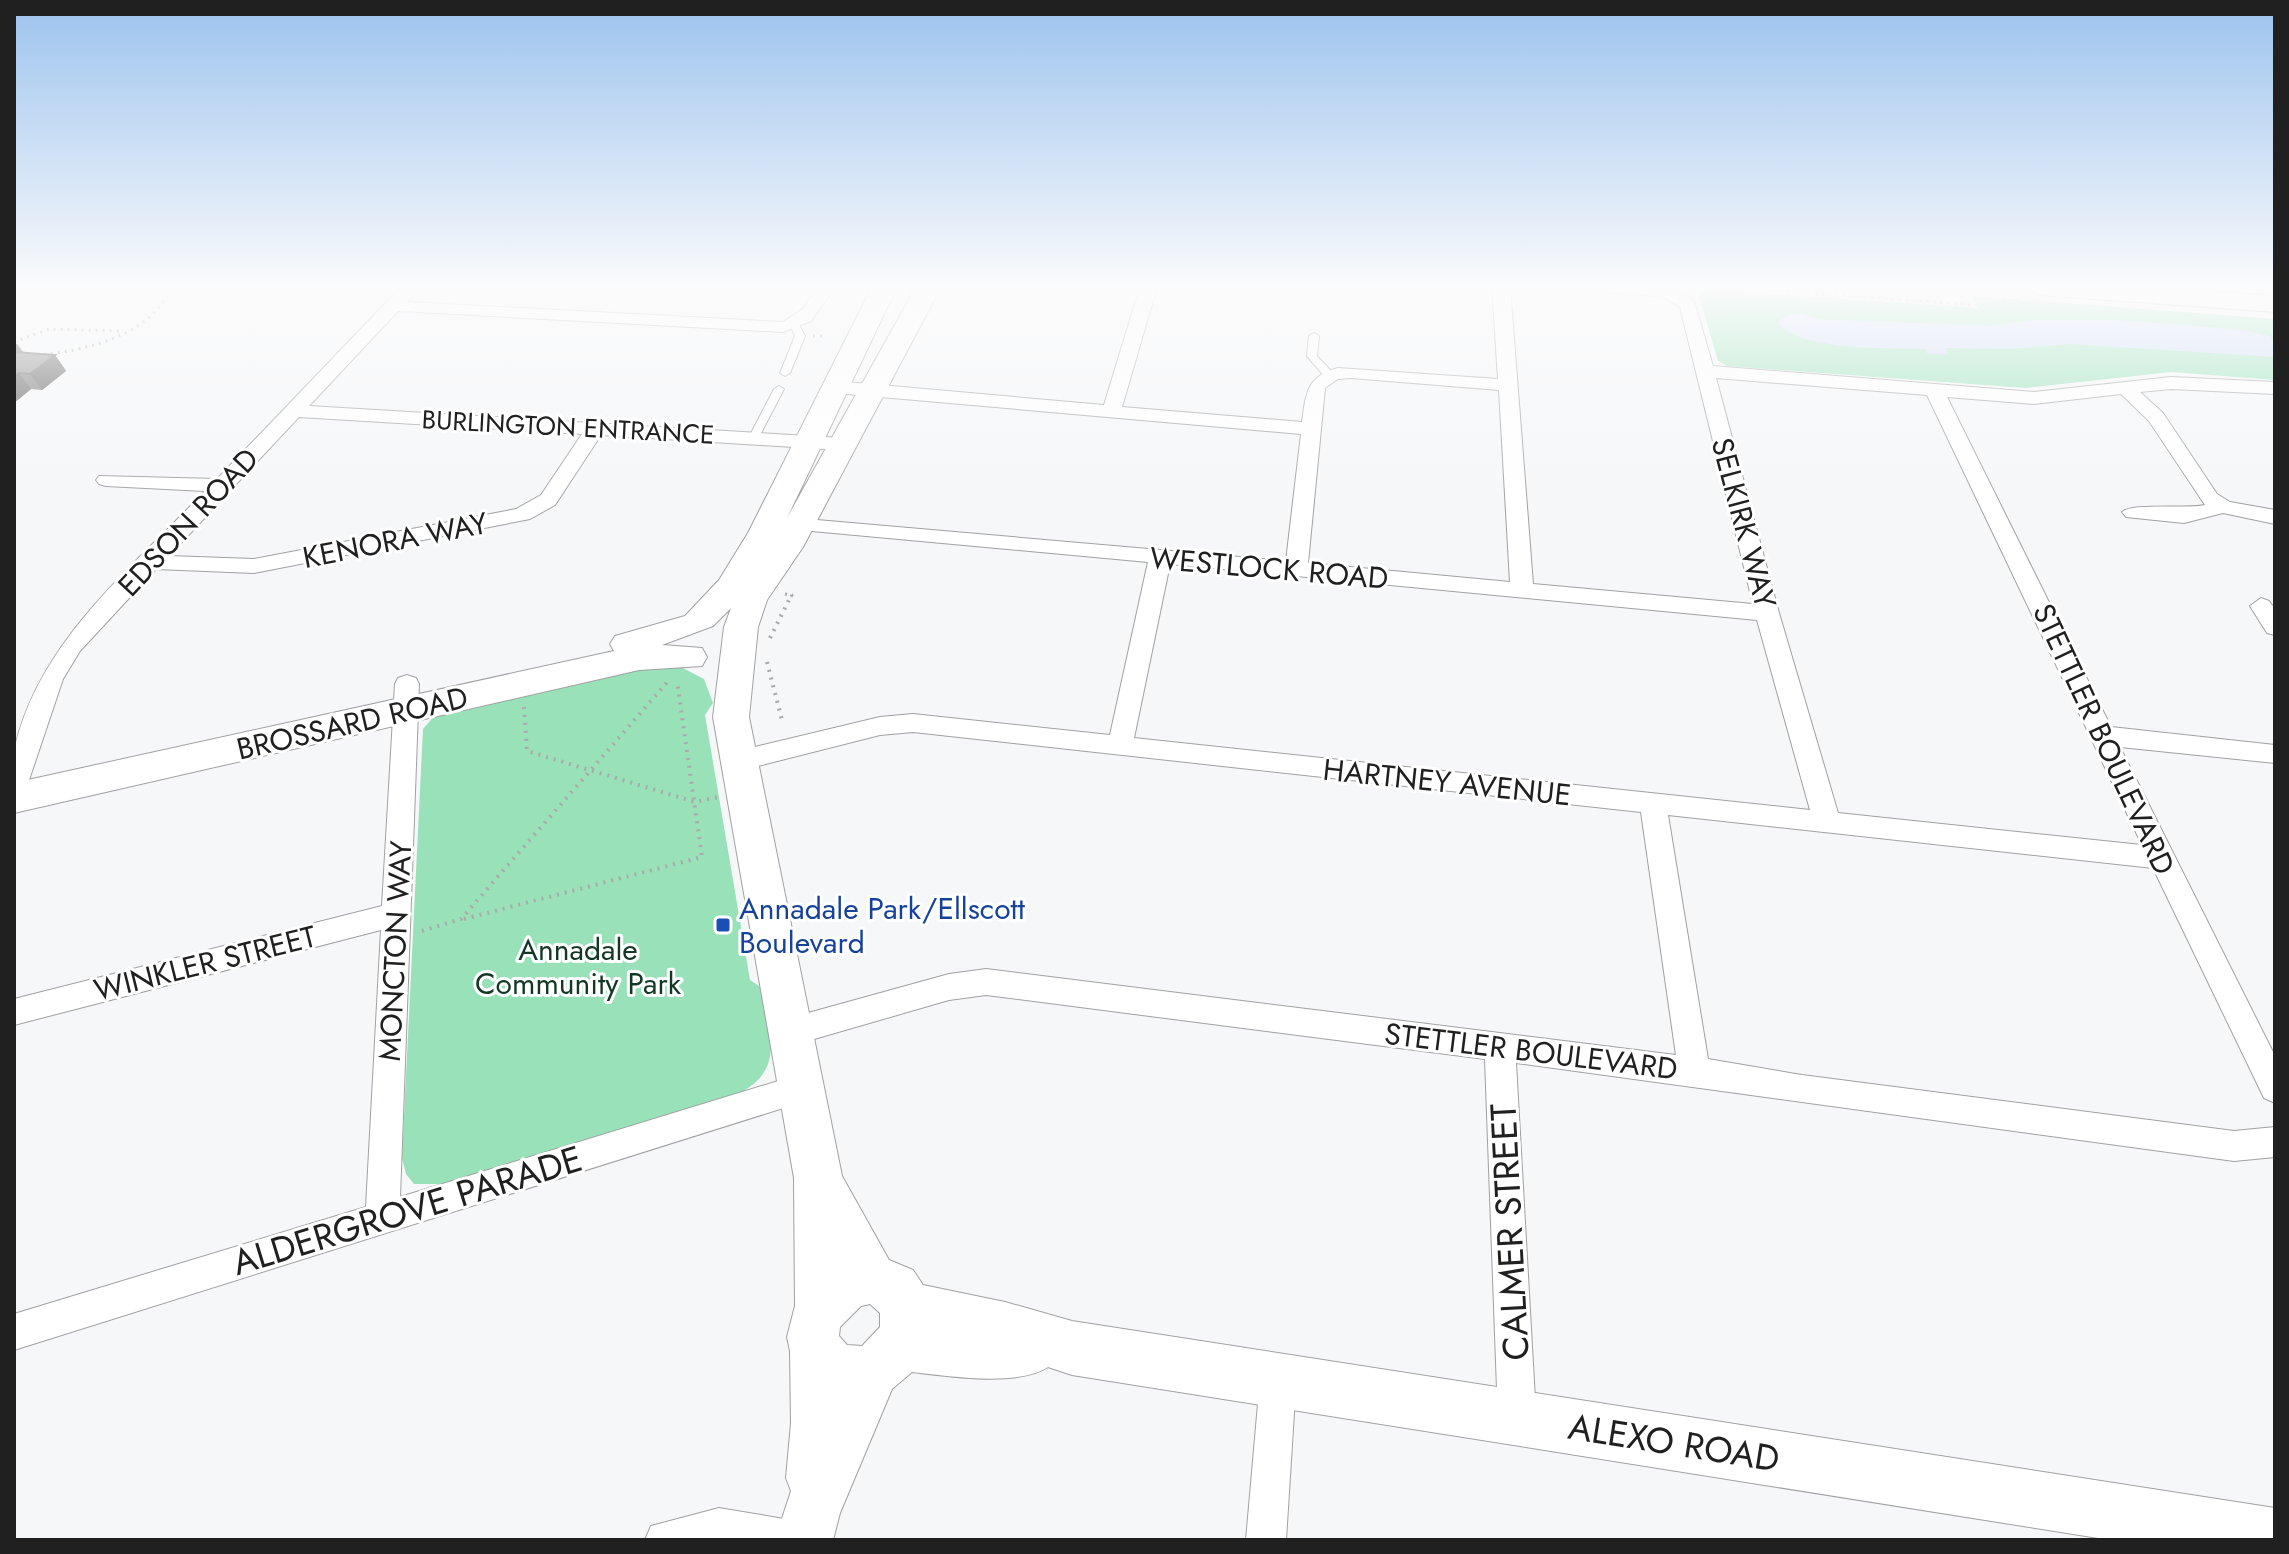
<svg xmlns="http://www.w3.org/2000/svg" width="2289" height="1554" viewBox="0 0 2289 1554" font-family="Jost,sans-serif">
<style>
.green{fill:#99e1b8}
.water{fill:#cbdaf7}
.lines{fill:none;stroke-linecap:round;stroke-linejoin:round}
.lane-casing{stroke:#a0a1a2;stroke-width:2}
.street-casing{stroke:#a0a1a2;stroke-width:2}
.secondary-casing{stroke:#a0a1a2;stroke-width:2}
.path-far1{stroke:#aaaaab;stroke-width:3;stroke-dasharray:2 5;stroke-linecap:butt}
.path{stroke:#aaaaab;stroke-width:4;stroke-dasharray:2 6;stroke-linecap:butt}
.lane{fill:#fff;fill-rule:evenodd}
.street{fill:#fff;fill-rule:evenodd}
.secondary{fill:#fff;fill-rule:evenodd}
.wall{fill:#757374}
.shaded-wall{fill:#5f5e5e}
.building{fill:#888687;stroke:#5f5e5e;stroke-width:2}
.transit-dot{fill:#1a4fb4;stroke:#fff;stroke-width:3}
.labels{text-anchor:middle;dominant-baseline:central;stroke-width:6;stroke-linejoin:round;paint-order:stroke}
.far-street-label{font-size:26px;fill:#202021;stroke:#fff}
.street-label{font-size:30px;fill:#202021;stroke:#fff}
.transit-label{font-size:30px;fill:#164399;stroke:#fff;text-anchor:start}
.park-label{font-size:30px;fill:#133825;stroke:#fff}
.near-street-label{font-size:36px;fill:#202021;stroke:#fff}
</style>
<rect width="100%" height="100%" fill="#f6f7f8"/>
<!-- green -->
<g class="green">
<polygon points="1697,289 1978,308 1972,296 2275,319 2275,380 2171,372 2025,388 1727,366 1718,361"/>
<path d="M677,665L704,679L713,703L705,715L750,980L762,988C770,1038 787,1072 732,1097L445,1184H414L406,1174L402,1158L423,729L437,713L591,681L604,673Z"/>
</g>
<!-- water -->
<path class="water" d="M1802,314L1815,319L1992,326L2034,320H2117L2244,330L2269,336L2275,344V357L2070,344L2010,349L1946,348L1948,355L1927,353L1925,349C1892,348 1796,351 1778,322L1788,315Z"/>
<g class="lines">
<!-- lane casing -->
<g class="lane-casing">
<g id="lane">
<polygon points="795,322 798,323 805,336 790,373 785,376 780,373 795,336 790,325"/>
<polygon points="1314,333 1319,336 1317,356 1333,373 1333,377 1325,377 1307,356 1309,336"/>
<polygon points="779,386 784,389 759,437 754,440 750,439 749,437 774,389"/>
</g>
</g>
<!-- street casing -->
<g class="street-casing">
<g id="street">
<path d="M401,287H419L407,302L783,322L803,309L818,287H835L811,321L783,332L398,311L309,406L841,438L851,444L841,450L601,435L555,505L530,519L254,573L156,569L80,651L63,679L27,786L23,793L14,796C14,781 11,762 15,747C40,640 132,568 205,491L106,486L99,484L96,480L99,476L217,479ZM299,417L582,434L541,495L516,509L254,559L169,556Z"/>
<path d="M1140,287H1157L1122,407L1302,422C1306,394 1306,376 1338,368L1498,379L1492,287H1510L1533,584L1753,604L1680,307L1663,297L1607,292L1599,287H1670L1694,301L1713,366L2034,392L2171,377L2275,382V394L2171,389L2140,392L2163,413L2217,494L2230,502L2275,510V524L2223,513L2184,523L2126,517L2122,512C2130,503 2186,509 2205,505L2149,421L2121,394L2034,404L1947,397L2111,727L2275,745V763L2120,747L2275,1056V1103L2264,1098L2153,868L1668,815L1708,1059L1802,1075L2234,1131L2275,1127V1157L2234,1161L1516,1063L1536,1417L1530,1430L1517,1436L1504,1430L1498,1417L1485,1059L986,995L949,1000L790,1046L779,1042L775,1032L779,1022L790,1018L949,974L986,969L1676,1055L1641,812L913,732L880,735L738,771L729,768L725,761L729,754L738,751L880,717L913,714L1110,735L1148,562L779,528L771,526L768,521L771,516L1286,561L1301,434L835,393L826,387L835,381L1104,405ZM1351,378L1499,390L1510,582L1308,563L1325,388L1338,379ZM1716,378L1927,395L2142,845L1838,813L1779,613ZM1170,564L1757,620L1810,810L1134,738Z"/>
<polygon points="2261,598 2269,601 2275,609 2275,635 2267,633 2250,606"/>
<polygon points="407,675 416,678 419,684 400,1197 801,1074 812,1079 817,1089 812,1099 14,1350 14,1314 366,1207 381,930 14,1025 14,999 382,906 395,684 398,678"/>
<polygon points="1278,1363 1291,1368 1296,1381 1286,1540 1246,1540 1260,1381 1265,1368"/>
<polygon points="719,1508 790,1520 804,1526 810,1540 645,1540 651,1526"/>
</g>
</g>
<!-- secondary casing -->
<g class="secondary-casing">
<g id="secondary">
<path d="M872,287H897L787,518L916,287H941L803,547L767,600L758,627L749,717L842,1176L889,1260L913,1270L923,1285L1005,1302L1072,1321L2275,1508V1540H2111L1072,1375L1048,1367C1018,1387 948,1376 912,1372L892,1389L840,1513L833,1540H775L791,1491L786,1478L791,1423L790,1351L787,1337L795,1306L794,1178L713,717L724,627L731,608L713,626L662,645L702,648L707,657L702,666L639,670L14,813V783L614,651L610,644L615,636L685,616L719,580L748,533ZM870,1304L880,1313V1327L862,1346L847,1345L839,1336L840,1327L861,1306Z"/>
<polygon points="2027,287 2151,287 2275,296 2275,312 2039,295"/>
</g>
</g>
<!-- path-far1 -->
<g class="path-far1">
<polyline points="1724,287 1974,305 2021,299"/>
<polyline points="813,336 827,336"/>
<polyline points="14,342 49,329 119,331"/>
<path d="M44,355C79,350 118,342 146,320C158,311 165,298 176,287"/>
<polyline points="785,594 792,595 790,598"/>
</g>
<!-- path -->
<g class="path">
<polyline points="770,638 791,596"/>
<polyline points="767,662 783,724"/>
<polyline points="524,707 527,751 695,802 718,797"/>
<polyline points="464,919 702,857 677,681"/>
<polyline points="422,931 461,919 670,679"/>
</g>
<!-- lane -->
<use href="#lane" class="lane"/>
<!-- street -->
<use href="#street" class="street"/>
<!-- secondary -->
<use href="#secondary" class="secondary"/>
</g>
<!-- wall -->
<polygon class="wall" points="14,344 17,344 23,353 55,355 66,371 42,390 31,389 14,403"/>
<!-- shaded-wall -->
<g class="shaded-wall">
<polygon points="17,344 29,360 14,361 14,347"/>
<polygon points="55,355 66,371 42,390 30,374"/>
<polygon points="19,373 31,389 14,403 14,377"/>
</g>
<!-- building -->
<polygon class="building" points="14,352 55,355 30,374 19,373 14,377"/>
<!-- sky -->
<linearGradient id="sky" x2="0" y2="1"><stop stop-color="#9cc3ee"/><stop offset="0.57" stop-color="#fbfbfc"/><stop offset="1" stop-color="#fbfbfc" stop-opacity="0"/></linearGradient>
<rect width="2289" height="505" fill="url(#sky)"/>
<!-- markers -->
<rect class="transit-dot" x="715" y="917" width="16" height="16" rx="4"/>
<g class="labels">
<!-- far-street labels -->
<g class="far-street-label">
<text transform="translate(568 427) rotate(3)">BURLINGTON ENTRANCE</text>
</g>
<!-- street labels -->
<g class="street-label">
<text transform="translate(188 522) rotate(-47)">EDSON ROAD</text>
<text transform="translate(1744 523) rotate(75)">SELKIRK WAY</text>
<text transform="translate(395 540) rotate(-11)">KENORA WAY</text>
<text transform="translate(1269 568) rotate(5)">WESTLOCK ROAD</text>
<text transform="translate(352 723) rotate(-13)">BROSSARD ROAD</text>
<text transform="translate(2104 739) rotate(65)">STETTLER BOULEVARD</text>
<text transform="translate(1447 782) rotate(6)">HARTNEY AVENUE</text>
<text transform="translate(395 951) rotate(-87)">MONCTON WAY</text>
<text transform="translate(205 963) rotate(-14)">WINKLER STREET</text>
<text transform="translate(1531 1051) rotate(7)">STETTLER BOULEVARD</text>
</g>
<!-- transit labels -->
<g class="transit-label">
<text x="739" y="908">Annadale Park/Ellscott<tspan x="739" dy="34">Boulevard</tspan></text>
</g>
<!-- park labels -->
<g class="park-label">
<text x="578" y="949">Annadale<tspan x="578" dy="34">Community Park</tspan></text>
</g>
<!-- near-street labels -->
<g class="near-street-label">
<text transform="translate(407 1210) rotate(-17)">ALDERGROVE PARADE</text>
<text transform="translate(1509 1232) rotate(-93)">CALMER STREET</text>
<text transform="translate(1674 1442) rotate(9)">ALEXO ROAD</text>
</g>
</g>
<!-- border -->
<rect width="2289" height="1554" fill="none" stroke="#202021" stroke-width="32"/>
</svg>
